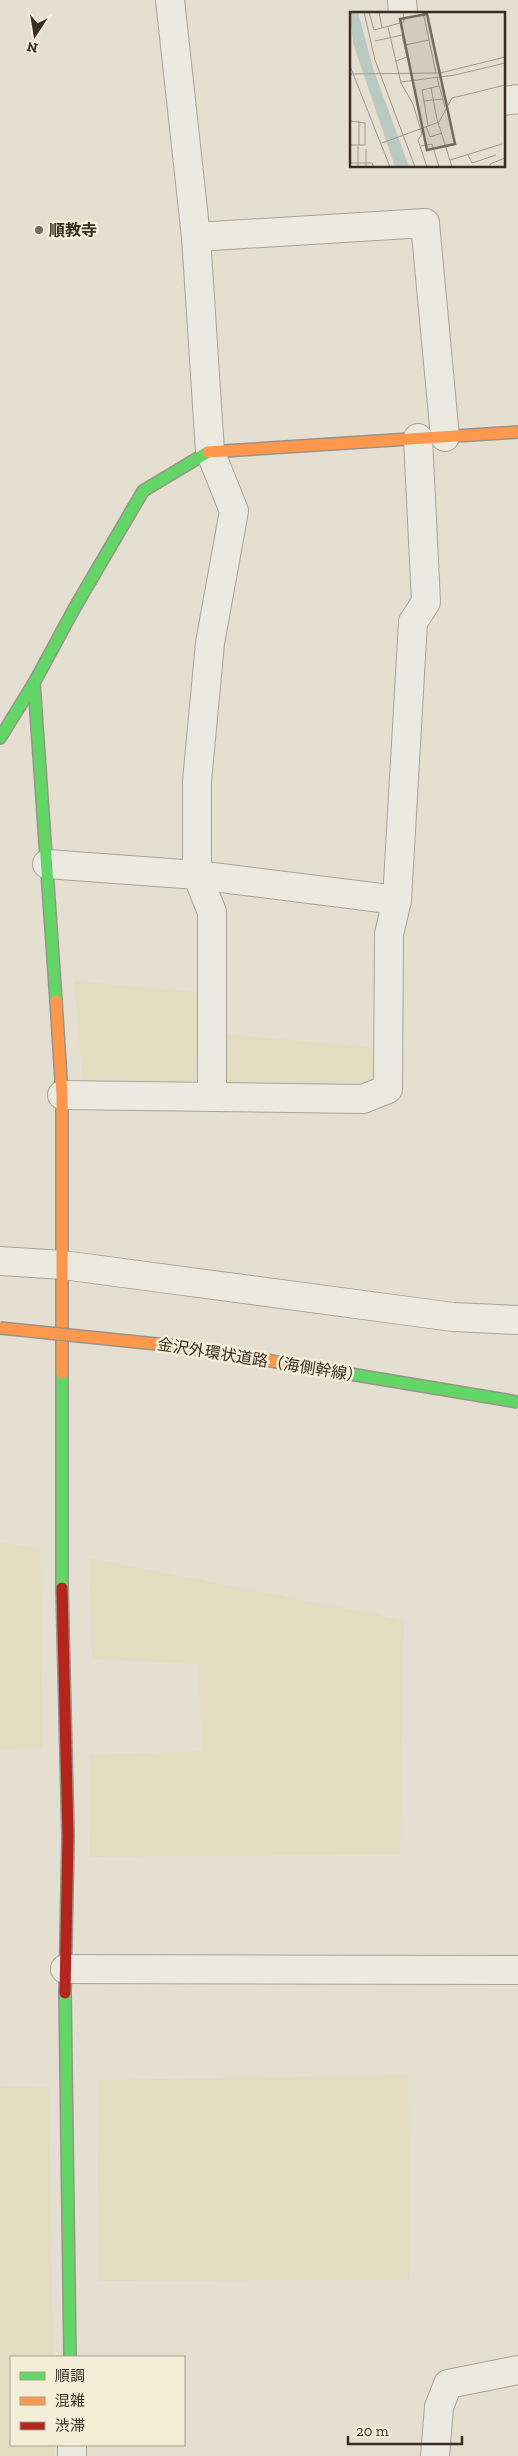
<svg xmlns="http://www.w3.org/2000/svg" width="518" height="2456" viewBox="0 0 518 2456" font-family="'Zilla Slab','Noto Sans JP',serif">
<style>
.farmland{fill:#e2ddc1}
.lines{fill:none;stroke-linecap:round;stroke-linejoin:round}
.street-casing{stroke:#aaa498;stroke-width:30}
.fast-casing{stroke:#999488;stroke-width:14}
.slow-casing{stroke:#999488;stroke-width:14}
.jam-casing{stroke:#999488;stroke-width:14}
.street{stroke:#ece9e1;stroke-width:28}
.fast{stroke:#63d668;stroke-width:11}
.slow{stroke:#ff974d;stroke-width:11}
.jam{stroke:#b3261e;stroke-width:11}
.fast-bridge-casing{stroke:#999488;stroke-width:14;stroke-linecap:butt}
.slow-bridge-casing{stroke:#999488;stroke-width:14;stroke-linecap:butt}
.fast-bridge{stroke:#63d668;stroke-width:11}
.slow-bridge{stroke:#ff974d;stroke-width:11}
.poi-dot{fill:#746b5e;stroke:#f4edd7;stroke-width:2}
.labels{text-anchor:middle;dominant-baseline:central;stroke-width:5;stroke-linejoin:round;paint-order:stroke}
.poi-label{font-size:16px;font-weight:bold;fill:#382d21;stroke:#f4edd7;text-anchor:start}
.street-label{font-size:16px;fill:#382d21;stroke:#f4edd7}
.inset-road{fill:none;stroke:#9f988a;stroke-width:1}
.view{fill:#746b5e;fill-opacity:0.15;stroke:#746b5e;stroke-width:2.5}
.inset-edge{fill:none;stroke:#382d21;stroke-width:2.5}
</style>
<rect width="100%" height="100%" fill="#e4dfd0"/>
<!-- farmland -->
<g class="farmland">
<polygon points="74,981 198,992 196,1086 83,1082"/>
<polygon points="222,1034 379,1048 380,1081 362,1091 226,1088"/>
<polygon points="0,1542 40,1549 43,1748 0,1749"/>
<polygon points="89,1558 404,1620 400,1854 90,1857 89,1755 202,1751 198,1664 92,1659"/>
<polygon points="408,2075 410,2280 99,2281 97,2080"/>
<polygon points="0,2086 49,2087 53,2357 11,2357 11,2445 54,2445 54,2456 0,2456"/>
</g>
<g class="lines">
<!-- street casing -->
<g class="street-casing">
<g id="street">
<polyline points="170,0 196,237 210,451 234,511 210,643 197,781 197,875 212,912 212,1097"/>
<polyline points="402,0 403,14"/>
<polyline points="504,101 518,99"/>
<polyline points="196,237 425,223 445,437"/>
<polyline points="47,864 197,875 397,900"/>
<polyline points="62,1095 363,1099 388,1089 389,934 397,900 413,622 426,602 418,438"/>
<polyline points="0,1261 63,1265 453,1317 518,1320"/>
<polyline points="65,1969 518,1970"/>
<polyline points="72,2445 72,2456"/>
<polyline points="435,2456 439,2407 448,2384 518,2370"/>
</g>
</g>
<!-- fast casing -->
<g class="fast-casing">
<g id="fast">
<polyline points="34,683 56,1001"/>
<polyline points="0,738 34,683 74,609 143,491 208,452"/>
<polyline points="62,1373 62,1588"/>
<polyline points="65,1993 70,2357"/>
</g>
</g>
<!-- slow casing -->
<g class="slow-casing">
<g id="slow">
<polyline points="208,452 518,432"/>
<polyline points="56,1001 62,1095 62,1373"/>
</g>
</g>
<!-- jam casing -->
<g class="jam-casing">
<polyline id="jam" points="62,1588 68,1836 65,1993"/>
</g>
<!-- street -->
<use href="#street" class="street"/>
<!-- fast -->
<use href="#fast" class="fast"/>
<!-- slow -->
<use href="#slow" class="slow"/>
<!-- jam -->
<use href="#jam" class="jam"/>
<!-- fast-bridge casing -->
<g class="fast-bridge-casing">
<polyline id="fast-bridge" points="326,1370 518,1402"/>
</g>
<!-- slow-bridge casing -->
<g class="slow-bridge-casing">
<polyline id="slow-bridge" points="0,1328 186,1347 326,1370"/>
</g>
<!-- fast-bridge -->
<use href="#fast-bridge" class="fast-bridge"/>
<!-- slow-bridge -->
<use href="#slow-bridge" class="slow-bridge"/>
</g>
<!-- markers -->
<circle class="poi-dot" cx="39" cy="230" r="5"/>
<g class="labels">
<!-- poi labels -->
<g class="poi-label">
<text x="49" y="230">順教寺</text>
</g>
<!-- street labels -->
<g class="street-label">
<text transform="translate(260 1360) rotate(9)">金沢外環状道路（海側幹線）</text>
</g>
</g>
<!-- overview -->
<g transform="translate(350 12)">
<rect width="155" height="155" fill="#e4dfd0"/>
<path d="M0,0H8L23,56L59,155H45L3,31Z" fill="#bac9c1"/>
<path class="inset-road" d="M14,0L25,48L65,155M19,0L24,18L54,10L53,0M29,0L32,16M73,0L86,61M38,15L51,71L63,92L72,122L68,128L77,155M25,29L52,23L57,45L46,49M55,33L79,28M0,54L40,155M0,62L90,61L155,45M87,66L95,95M51,70L105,63L155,51M81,76L87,107L102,155M74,89L92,87M0,109L15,111V133H0M9,109V133M78,113L72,78L89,74M76,114L80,125L92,121M32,131L89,110L102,86L155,73M71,134L82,132L89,155M118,143L122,151L146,143M100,148L152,132M0,151H22L24,155M8,155V134M16,155V137M140,155V152L155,146"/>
<path class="view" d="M77,2L105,132L77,138L50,7Z"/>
<rect width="155" height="155" class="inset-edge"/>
</g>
<!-- legend -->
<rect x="10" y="2356" width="175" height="90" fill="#f4edd7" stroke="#a9a08e"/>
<rect x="20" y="2372" width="25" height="8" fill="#63d668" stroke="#a9a08e"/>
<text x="55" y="2381" font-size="15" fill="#382d21">順調</text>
<rect x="20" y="2397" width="25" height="8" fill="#ff974d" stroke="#a9a08e"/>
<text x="55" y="2406" font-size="15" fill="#382d21">混雑</text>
<rect x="20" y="2422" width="25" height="8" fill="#b3261e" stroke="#a9a08e"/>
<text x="55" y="2431" font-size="15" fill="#382d21">渋滞</text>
<!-- north arrow -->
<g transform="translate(35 35) rotate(192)" stroke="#f4edd7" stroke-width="4" paint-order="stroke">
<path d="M0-4L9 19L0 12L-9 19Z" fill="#382d21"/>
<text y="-8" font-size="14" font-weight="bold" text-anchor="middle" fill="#382d21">N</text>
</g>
<!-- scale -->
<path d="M348 2436v8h114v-8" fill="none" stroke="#382d21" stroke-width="2.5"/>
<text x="356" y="2436" font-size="15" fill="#382d21" stroke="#f4edd7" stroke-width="4" paint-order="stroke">20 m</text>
</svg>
